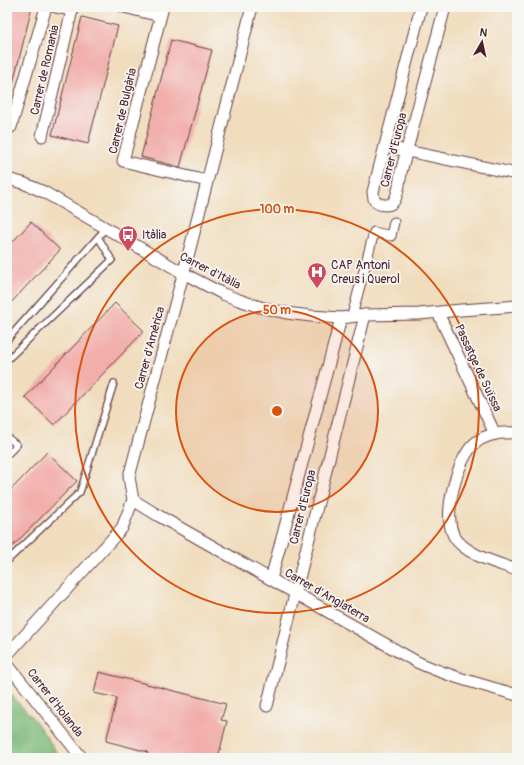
<svg xmlns="http://www.w3.org/2000/svg" width="524" height="765" viewBox="0 0 524 765" font-family="Pangolin,sans-serif">
<style>
.forest{fill:#78b575;stroke:#616a50}
.building{fill:#f2aeaa}
.lines{fill:none;stroke-linecap:round;stroke-linejoin:round}
.service-casing{stroke:#633c41;stroke-width:8}
.pedestrian-casing{stroke:#633c41;stroke-width:11}
.minor-casing{stroke:#633c41;stroke-width:13}
.service{stroke:#fff;stroke-width:5.5}
.pedestrian{stroke:#fff;stroke-width:9}
.minor{stroke:#fff;stroke-width:11}
.ring{fill:none;stroke:#d8530f;stroke-width:2}
.labels{text-anchor:middle;dominant-baseline:central;stroke-width:3.5;stroke-linejoin:round;paint-order:stroke}
.street-label{font-size:12px;fill:#4a1f2b;stroke:#f6f6f2}
.poi-label{font-size:12px;fill:#4a1f2b;stroke:#f6f6f2;text-anchor:start}
.centre{fill:#d8530f;stroke:#f6f6f2;stroke-width:2}
.ring-label{font-size:12px;text-anchor:middle;font-weight:bold;fill:#d8530f;stroke:#f6f6f2;stroke-width:3.5;stroke-linejoin:round;paint-order:stroke}
</style>
<rect width="100%" height="100%" fill="#f6f6f2"/>
<filter id="ink" filterUnits="userSpaceOnUse"><feTurbulence type="fractalNoise" baseFrequency=".025" numOctaves="2"/><feDisplacementMap in="SourceGraphic" scale="8" xChannelSelector="R" yChannelSelector="G"/><feConvolveMatrix kernelMatrix="1 2 1 2 8 2 1 2 1" color-interpolation-filters="sRGB"/></filter>
<filter id="wash" filterUnits="userSpaceOnUse"><feTurbulence type="fractalNoise" baseFrequency=".012" numOctaves="4" result="noise"/><feDisplacementMap in="SourceGraphic" scale="16" xChannelSelector="R" yChannelSelector="G"/><feGaussianBlur stdDeviation="0.9" result="paint"/><feColorMatrix in="noise" values="0 0 0 0 0 0 0 0 0 0 0 0 0 0 0 0 0 1.4 0 .05"/><feComposite in="paint" operator="in"/></filter>
<g filter="url(#wash)">
<rect width="100%" height="100%" fill="#f1ddbe"/>
<!-- forest -->
<polygon class="forest" points="7,690 36,722 61,758 7,758"/>
<g id="blocks">
<!-- building -->
<g class="building">
<polygon points="7,7 32,7 11,91 7,91"/>
<polygon points="82,17 118,26 88,144 52,135"/>
<polygon points="171,40 212,50 180,167 141,157"/>
<polygon points="31,222 60,250 7,307 7,248"/>
<polygon points="115,303 144,331 54,425 25,397"/>
<polygon points="47,452 77,481 7,552 7,494"/>
<polygon points="99,672 226,704 221,720 227,721 218,758 146,758 148,752 106,741 117,698 94,693"/>
</g>
</g>
</g>
<g filter="url(#ink)">
<use href="#blocks" fill-opacity="0" stroke="#633c41" stroke-width="1"/>
<g class="lines">
<!-- service casing -->
<g class="service-casing">
<g id="service">
<polyline points="7,340 106,228"/>
<polyline points="7,353 9,358 112,260 98,237"/>
<polyline points="7,437 17,445 7,455"/>
<polyline points="7,561 80,492 114,383"/>
</g>
</g>
<!-- pedestrian casing -->
<g class="pedestrian-casing">
<polyline id="pedestrian" points="352,316 374,232 391,236 394,222"/>
</g>
<!-- minor casing -->
<g class="minor-casing">
<g id="minor">
<polyline points="124,7 160,16"/>
<polyline points="163,7 123,161 207,181"/>
<path d="M421,7L373,192C373,193 374,198 374,199C377,206 390,207 394,201C398,195 400,180 401,172L445,7"/>
<polyline points="11,127 46,7"/>
<polyline points="42,136 72,10 56,7"/>
<polyline points="385,146 407,151 517,174"/>
<polyline points="7,179 23,183 44,192 183,273 223,294 239,300 260,307 286,313 311,316 341,318 365,315 419,314 461,310 517,306"/>
<polyline points="438,313 495,434"/>
<path d="M517,433C503,432 485,434 474,444C457,460 442,515 454,536C465,555 497,563 517,570"/>
<path d="M133,500L159,516L417,662C450,677 483,685 517,695"/>
<polyline points="271,579 341,318"/>
<polyline points="7,655 122,528 133,500 129,477 188,256 252,7"/>
<polyline points="7,664 16,675 82,758"/>
<polyline points="267,706 365,315"/>
</g>
</g>
<!-- service -->
<use href="#service" class="service"/>
<!-- pedestrian -->
<use href="#pedestrian" class="pedestrian"/>
<!-- minor -->
<use href="#minor" class="minor"/>
</g>
</g>
<!-- distance rings -->
<circle cx="277" cy="411" r="101" fill="#d8530f" fill-opacity=".12"/>
<g class="ring">
<circle cx="277" cy="411" r="101"/>
<circle cx="277" cy="411" r="202"/>
</g>
<!-- icons -->
<defs>
<g id="bus-pin" transform="scale(1)"><path d="M0 17L-7.5 6A9.5 9.5 0 1 1 7.5 6Z" fill="#d1495b" stroke="#f6f6f2"/><path d="M-5-6H5V4H4V6H2V4H-2V6H-4V4H-5ZM-3.5-4V0h7V-4ZM-3.5 1.2v1.5H-2V1.2ZM2 1.2v1.5H3.5V1.2Z" fill="#fff"/></g>
<g id="hospital-pin" transform="scale(1)"><path d="M0 17L-7.5 6A9.5 9.5 0 1 1 7.5 6Z" fill="#d1495b" stroke="#f6f6f2"/><path d="M-5-5h3v3.5h4V-5h3V5h-3V1.5h-4V5h-3Z" fill="#fff"/></g>
</defs>
<g fill-rule="evenodd">
<use href="#bus-pin" x="128" y="235"/>
<use href="#hospital-pin" x="317" y="272"/>
</g>
<g class="labels">
<!-- street labels -->
<g class="street-label">
<text transform="translate(45 70) rotate(-77)">Carrer de Romania</text>
<text transform="translate(123 111) rotate(-77)">Carrer de Bulgària</text>
<text transform="translate(394 150) rotate(-76)">Carrer d'Europa</text>
<text transform="translate(210 271) rotate(27)">Carrer d'Itàlia</text>
<text transform="translate(150 348) rotate(-75)">Carrer d'Amèrica</text>
<text transform="translate(478 368) rotate(65)">Passatge de Suïssa</text>
<text transform="translate(303 507) rotate(-76)">Carrer d'Europa</text>
<text transform="translate(327 596) rotate(30)">Carrer d'Anglaterra</text>
<text transform="translate(55 703) rotate(52)">Carrer d'Holanda</text>
</g>
<!-- poi labels -->
<g class="poi-label">
<text x="142" y="235">Itàlia</text>
<text x="331" y="265">CAP Antoni<tspan x="331" dy="14">Creus i Querol</tspan></text>
</g>
</g>
<circle cx="277" cy="411" r="6" class="centre"/>
<g class="ring-label">
<text x="277" y="213">100 m</text>
<text x="277" y="314">50 m</text>
</g>
<!-- margin -->
<rect width="524" height="765" fill="none" stroke="#f6f6f2" stroke-width="24"/>
<!-- north arrow -->
<g transform="translate(482 42) rotate(9)" stroke="#f6f6f2" stroke-width="3" paint-order="stroke">
<path d="M0-3L7 15L0 10L-7 15Z" fill="#4a1f2b"/>
<text y="-6" font-size="11" font-weight="bold" text-anchor="middle" fill="#4a1f2b">N</text>
</g>
</svg>
